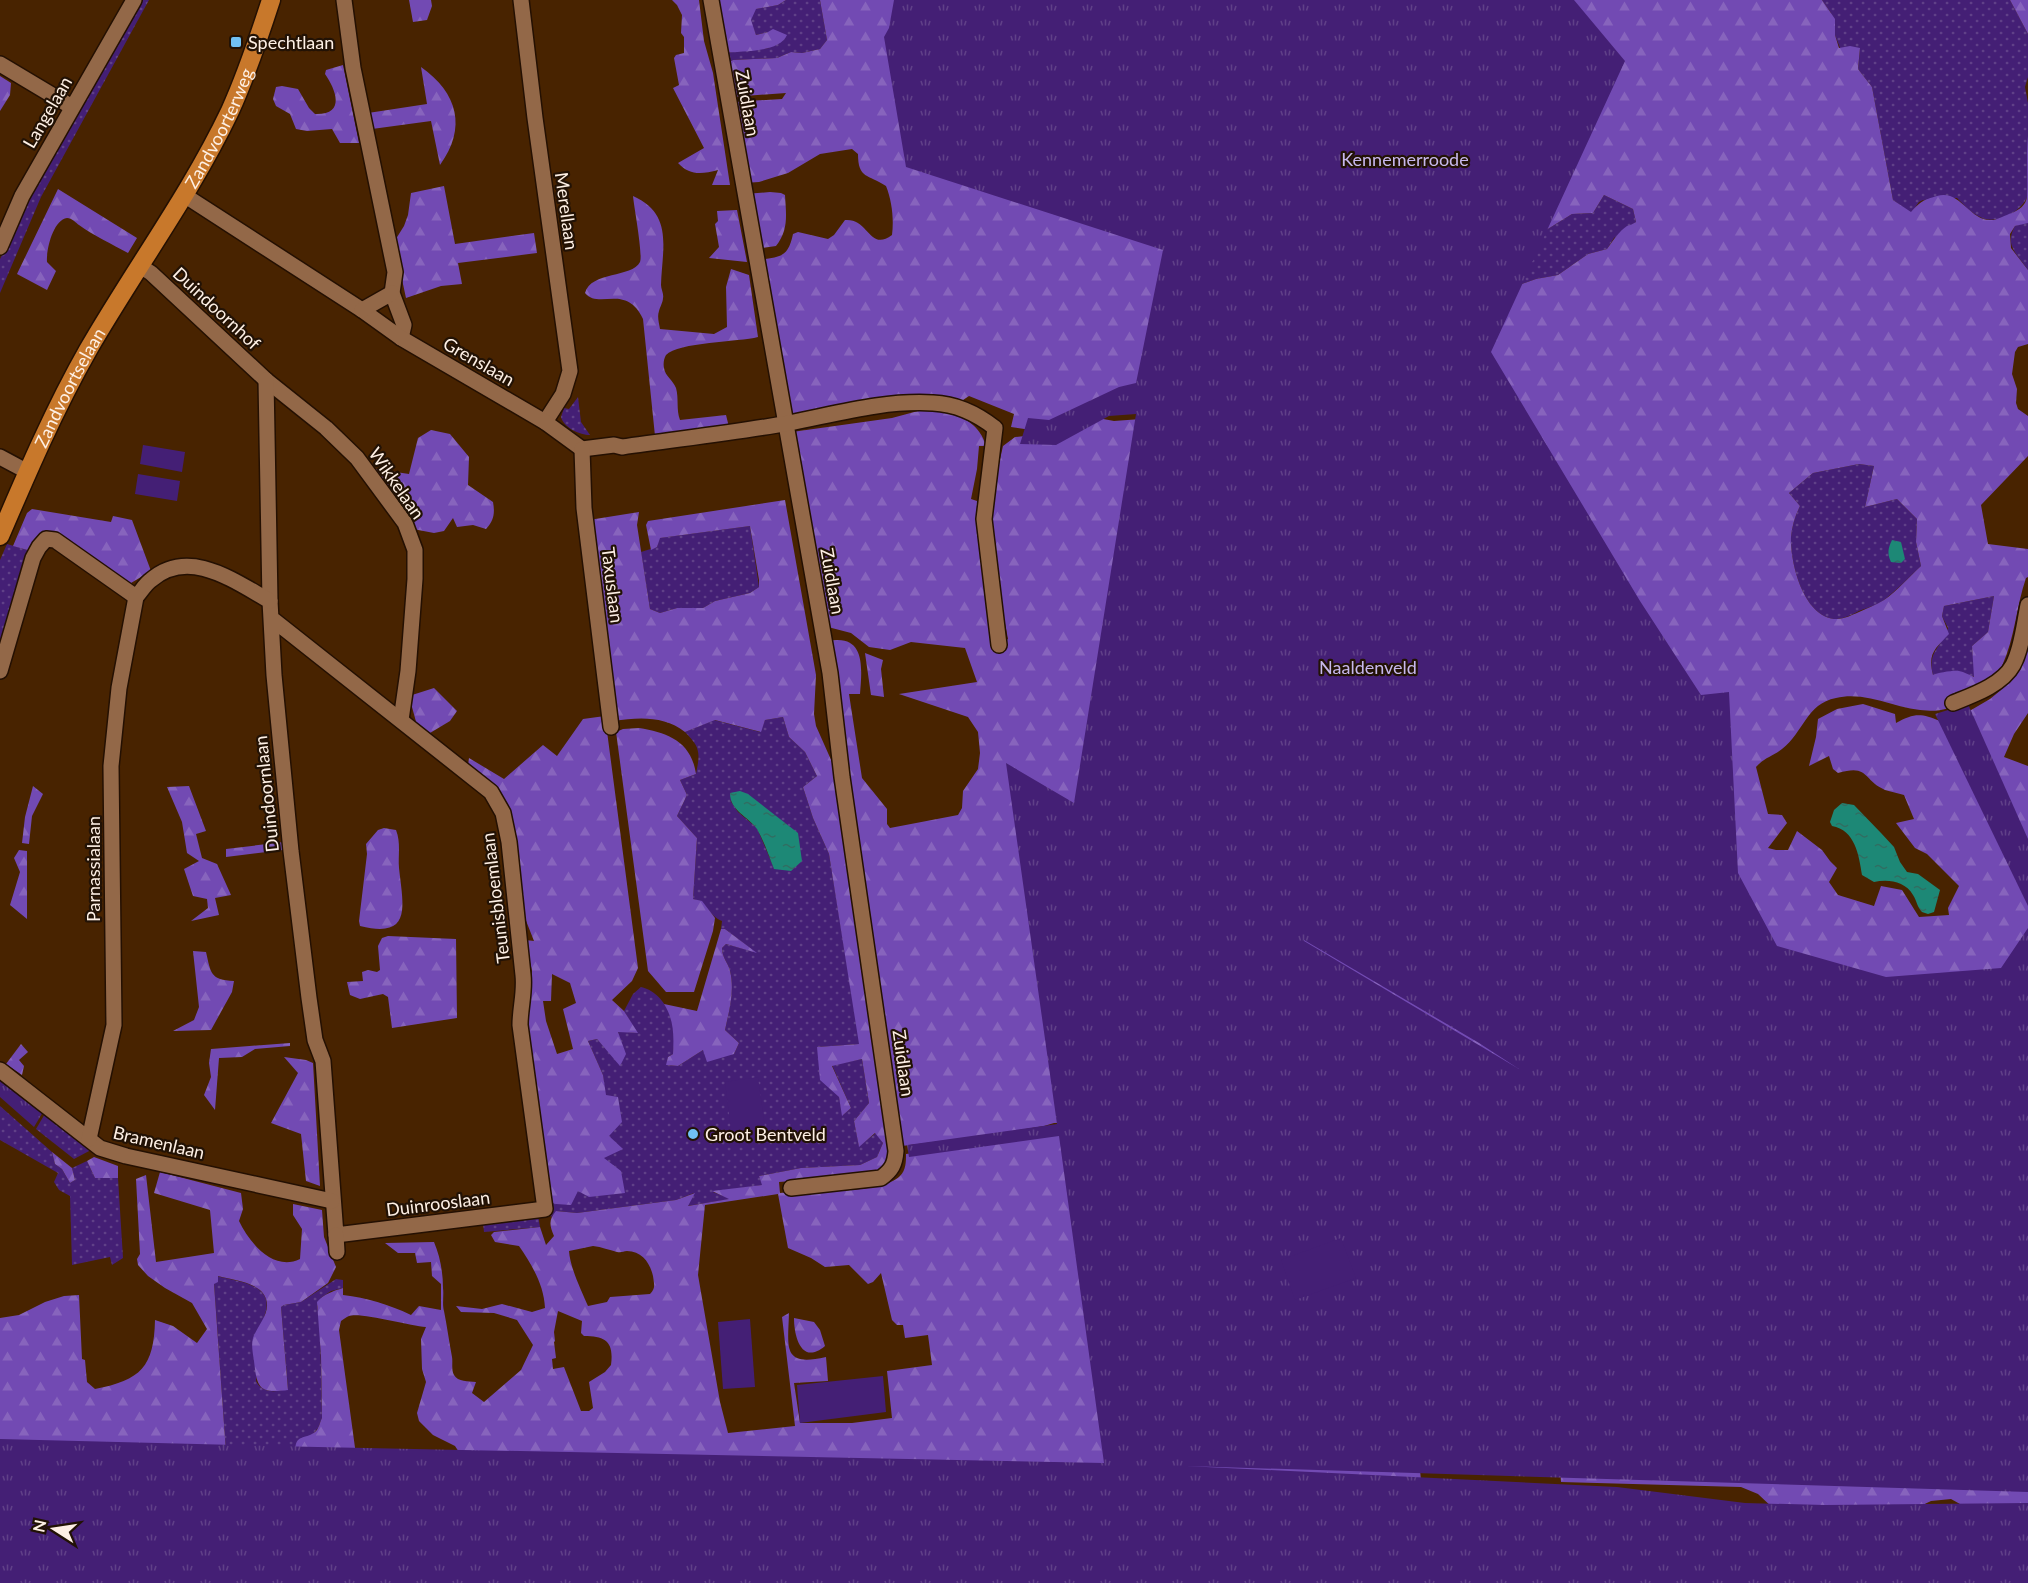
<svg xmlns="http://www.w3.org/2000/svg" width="2028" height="1583" viewBox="0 0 2028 1583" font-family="Lato,sans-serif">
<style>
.grass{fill:url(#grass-dots);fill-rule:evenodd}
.forest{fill:url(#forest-firs);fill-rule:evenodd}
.park{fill:url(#park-tufts);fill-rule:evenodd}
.pitch{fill:#441f75}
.water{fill:url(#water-ripples)}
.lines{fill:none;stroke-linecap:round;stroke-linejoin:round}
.minor-casing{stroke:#241002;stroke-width:18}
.major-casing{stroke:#241002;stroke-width:21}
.minor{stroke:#936848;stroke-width:15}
.major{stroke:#c8782b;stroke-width:18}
.poi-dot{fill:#71c1f4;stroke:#221205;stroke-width:2}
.labels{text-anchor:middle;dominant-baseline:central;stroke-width:4.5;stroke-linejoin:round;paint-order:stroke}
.poi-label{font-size:18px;fill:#fef0e5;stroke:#221205;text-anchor:start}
.street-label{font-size:18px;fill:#fef0e5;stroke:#221205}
.park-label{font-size:18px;fill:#c7b8ed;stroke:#221205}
</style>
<defs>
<pattern id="grass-dots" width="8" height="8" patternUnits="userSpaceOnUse" patternTransform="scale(1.5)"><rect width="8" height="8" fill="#441f75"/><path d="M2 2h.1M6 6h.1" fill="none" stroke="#604088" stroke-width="1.8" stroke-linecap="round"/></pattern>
<pattern id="forest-firs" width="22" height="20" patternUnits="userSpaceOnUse" patternTransform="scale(1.5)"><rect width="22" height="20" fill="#724ab3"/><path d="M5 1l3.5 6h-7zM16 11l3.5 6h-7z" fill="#8764bd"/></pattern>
<pattern id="park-tufts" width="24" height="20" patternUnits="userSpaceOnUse" patternTransform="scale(1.5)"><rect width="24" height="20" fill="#441f75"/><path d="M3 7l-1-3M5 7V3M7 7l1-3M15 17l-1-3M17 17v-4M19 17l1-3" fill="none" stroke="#604088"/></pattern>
<pattern id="water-ripples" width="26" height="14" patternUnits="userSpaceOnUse" patternTransform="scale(1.5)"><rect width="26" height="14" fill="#1d8876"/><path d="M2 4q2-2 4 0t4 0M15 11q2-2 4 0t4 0" fill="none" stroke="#306e62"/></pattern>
</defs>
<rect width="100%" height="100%" fill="#482300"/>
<!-- grass -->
<g class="grass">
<polygon points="139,0 149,0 41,197 0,293 0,259 27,204"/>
<polygon points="786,0 820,0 827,40 820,49 802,53 791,52 777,58 733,60 724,65 724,53 769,48 768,32 756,35 750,20 755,9 778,5"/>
<path d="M1822,0H2010L2028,34V77L2025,87L2028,103V194C2024,211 1996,226 1980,217C1971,213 1964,205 1957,198L1923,200L1919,202L1911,213L1893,200L1872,87L1858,69L1860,49L1840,48L1835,35L1831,13Z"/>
<polygon points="1604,195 1633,209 1636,222 1614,238 1607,249 1588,254 1558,275 1536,279 1519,285 1543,232 1572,214 1593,213"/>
<path d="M2024,223H2028V270C2017,254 2004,245 2015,226Z"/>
<path d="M578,397L581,422L590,435C580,435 564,428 561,417L564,408L569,409Z"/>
<path d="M1859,464L1874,466L1865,507L1897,499L1917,519L1916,542L1921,566C1909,577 1897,590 1884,600C1877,605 1867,608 1859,611C1852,615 1844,618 1837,619C1804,619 1790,563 1791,537C1792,526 1795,516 1800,506L1789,493L1813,473Z"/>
<polygon points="750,526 759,587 750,593 715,601 703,608 677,608 660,613 650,609 641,552 657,547 659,538"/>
<polygon points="7,544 31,551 0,656 0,560"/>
<path d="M1994,596L1988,632L1972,646L1975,677L1957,671L1933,675C1927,650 1942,648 1948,628L1942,616L1944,606Z"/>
<path d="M783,717L789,737L805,752L817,776L803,787L813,818L829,854L860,1044L817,1047L839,1097L843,1115L851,1108L832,1065L862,1059L869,1103L854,1121L859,1146L876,1133L883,1143L877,1157L860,1165L801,1168L759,1176L763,1185L713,1192L731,1199L687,1206L694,1193L676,1200L577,1213L557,1211L551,1217L547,1201L578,1190L603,1157L608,1136L603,1075L588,1041L597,1039L621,1065L618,1031L637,1033L624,1011L633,994L641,987C660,991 672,1012 674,1030C675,1038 674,1047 673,1054L668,1057L667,1065L678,1066L703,1050L734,1054L739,1043L725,1030C729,1011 735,990 730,971C728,962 722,958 722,948L726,944L755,952L725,929H721L722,921C709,916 707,902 693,899L697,838L677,816L687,795L680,780L696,774C700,753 701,748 685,732L714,720L760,732L765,720ZM730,800L802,861L774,868L757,828L738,812Z"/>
<polygon points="0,1106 52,1152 55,1164 62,1169 70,1183 75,1180 72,1168 87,1161 95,1178 118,1178 123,1258 112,1265 110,1257 72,1265 70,1196 59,1190 54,1182 58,1173 0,1140"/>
<polygon points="46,1112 91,1150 74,1159 36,1129"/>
<polygon points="538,1215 540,1227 484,1232 483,1223"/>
<path d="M217,1276C239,1282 277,1284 264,1317L256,1381C263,1394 275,1392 288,1389L281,1307L284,1305L301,1302L336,1279L343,1280V1288L331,1291L322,1297L317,1306L320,1323L322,1418L318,1428L295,1454L226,1452L214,1283Z"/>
</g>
<!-- forest -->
<g class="forest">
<polygon points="409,0 431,0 432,6 427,20 413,22"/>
<path d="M672,0H699L704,41L713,73L730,185H712L718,170C702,174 690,176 678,163L704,148L673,88L679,85L674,58L676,55L684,53V37L681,33L682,15L677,5Z"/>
<path d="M719,0H786L778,5L756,9L751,20L756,35L768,32L773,29L787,35C779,53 742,51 724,53Z"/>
<path d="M820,0H1822L1835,19V35L1839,48L1850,46L1860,48L1858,69L1872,87L1893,200L1911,212C1921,201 1923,200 1937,196C1960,189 1969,220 1990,220C1996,221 2005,215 2012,213C2019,210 2026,205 2027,197C2028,178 2026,156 2028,136V223L2015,226L2010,234L2011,248L2028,270V344L2018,347L2015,352L2012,374L2017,389L2016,403L2018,409L2028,416V456L1981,505L1988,544L2028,549V577L2026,578C2016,607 2015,638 2002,666C1997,676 1983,683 1975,690C1967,695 1958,705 1949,708C1911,720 1874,689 1836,698C1806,704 1804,732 1782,749C1772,757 1765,757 1756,767L1768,814L1782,815L1787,823L1768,848L1776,850H1788L1797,831L1822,850L1830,861L1837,868L1829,882L1838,895L1874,906L1881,886L1902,890L1919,917L1949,915L1948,908L1959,886L1927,854L1915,848L1896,823L1914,819L1904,795C1898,793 1891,792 1885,790C1862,780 1870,764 1838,773L1833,769L1829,756L1809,766L1816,737L1818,719L1837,709L1863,704L1895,714L1896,723C1914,713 1921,713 1940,721L2028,875V965L2003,988L1785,970L1135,406L1031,430L1011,427L1014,414L969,396L963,400L804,416L789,415L757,260C780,257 788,258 793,234L798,232L828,239L834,235L845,220C869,218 869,252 892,235C894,219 892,201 886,186C868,174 858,179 858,154L852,149L820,154L788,173L759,182L744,183L732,102L782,99L786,93L731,97L724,65L733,60L777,58L791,52L802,53L820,49L827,40ZM1604,195L1633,209L1636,222C1633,224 1630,225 1627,226C1619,231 1612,242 1607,249L1588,254L1558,275L1536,279L1519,285L1543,232L1572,214L1593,213ZM1859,464L1874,466L1865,507L1897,499L1917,519L1916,542L1921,566C1909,577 1897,591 1884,600C1876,605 1867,608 1859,612C1852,615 1844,619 1837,619C1804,619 1790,563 1791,537C1792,526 1795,516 1800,506L1789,493L1813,473ZM1994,596L1988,632L1972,646L1974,677C1970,675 1964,672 1959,671C1954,670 1937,673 1933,675C1927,653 1936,648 1949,634L1942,616L1944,606Z"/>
<polygon points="2010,0 2028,0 2028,34"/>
<path d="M343,65L359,143H340L332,129L307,131L296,129L290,114L276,106L273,99L276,87L282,86L298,89L309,108L315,114C346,115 336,90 325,74L326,70Z"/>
<path d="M421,67C458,93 467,128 440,165L431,121L372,129L368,113L427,104Z"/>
<polygon points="0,76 11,83 10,95 0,111"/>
<polygon points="444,186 455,244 534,233 537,253 458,263 462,284 441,286 406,298 394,242 404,226 408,215 411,193"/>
<path d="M58,189L137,238L128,253C112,244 94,236 79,225C76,223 72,218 67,218C53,220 46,250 47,262L56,271L47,290L17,274Z"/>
<path d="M770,192L781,193L785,195C786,214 789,230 776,246L755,249L745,194Z"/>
<path d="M633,196C674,214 662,249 661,285C661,289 664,294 663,298C663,302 660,307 659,311C657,317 659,323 660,329L714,334L727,327L726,287L731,269L749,275L758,337C739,342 678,342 666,355C664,358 663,364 664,368C665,376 673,380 676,388C679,399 676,409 680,420L726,415L729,427L655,436L643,319C626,283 599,310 585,293C591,271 632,278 640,262C643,255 634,207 633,196Z"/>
<polygon points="737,210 747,262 709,258 719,247 715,224 718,221 717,211"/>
<path d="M945,410C965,418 980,425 986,446H979L977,469L971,499L977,501L983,562L997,644L1008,639L999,593L988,513L1003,446L1015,437L1025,436L1098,418L1114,421L1141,419L1781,980L2028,983V1099L1054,1123L1044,1126L982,1136L902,1146L829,641C866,634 862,669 860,694H849L862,778L887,809V824L890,828L958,815L962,808L963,791L978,769L980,753L978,732L968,717L899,694L977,682L965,648L911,642L890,650L869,647L851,633L828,627L792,432L892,418L918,411Z"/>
<path d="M431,430L450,434L469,457L468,485L493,502C495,513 494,521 486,529L473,525L457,527L453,518L444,531L434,533L413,529L369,468L409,474L418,438Z"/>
<path d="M785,500L816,675L814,714L816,726L832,762L890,1163L878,1174L779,1182L780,1193C807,1190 881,1195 900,1176C906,1170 906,1162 906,1154L1059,1132L2028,1313V1514L1969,1509L1951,1499L1931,1501L1912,1510L1774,1509L1758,1494L1741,1487L1561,1482L1558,1435L1420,1470L1421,1480L472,1472L455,1446L433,1435L419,1421L417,1413L426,1382L422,1369L421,1339L426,1327C409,1326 361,1312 349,1316C346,1317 344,1319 341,1321L339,1330L356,1455L1187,1583H0V1318L19,1315L45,1302L64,1296L79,1295L82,1359L85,1360L87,1382L95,1389C141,1380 154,1367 155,1320L173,1326L197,1343L207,1329L192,1303L165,1288L148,1276L138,1265L137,1259L140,1254L136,1179L146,1175L156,1262L214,1253L210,1210L154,1193L160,1172L241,1193L243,1209L239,1221C249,1242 273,1272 300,1259L302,1229L293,1215V1204L322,1210L324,1237L336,1267L328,1283L301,1302L284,1305L281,1307L288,1390C259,1394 257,1388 254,1361C253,1354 251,1345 253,1338C257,1326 271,1313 266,1299C261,1282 232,1280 218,1276V1282L214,1284L226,1452L295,1453C295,1432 305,1441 316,1431C319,1428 320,1422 322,1418L321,1356L317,1302C324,1294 333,1291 343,1288V1295C367,1298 388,1304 411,1315L419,1306L441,1310V1284L432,1276L431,1262L417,1263L415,1253H398L385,1243L434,1242C440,1256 443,1272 443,1288C444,1295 442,1304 444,1311C447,1326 449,1341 452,1357C453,1362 451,1370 454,1375C458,1382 468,1381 476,1382L472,1393L484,1402L521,1370L533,1345L517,1320L494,1313L461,1312L456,1306L482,1309L502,1304L532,1312L545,1308C544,1285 532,1265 519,1246L495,1242L491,1235L494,1232L540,1227L546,1245L554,1236C549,1225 549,1219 556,1211L577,1213L676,1200L695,1193L688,1206L729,1199L712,1191L762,1185L759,1176L801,1168L860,1165L877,1157L883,1143L875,1133L859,1147L854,1121L869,1103L862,1059L832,1066L851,1108L842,1116L839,1097L820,1080L817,1047L859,1044L829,854L813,818L803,787L817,776L805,752L789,737L783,717L765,720L761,732L715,720L685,732C665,716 639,717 614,721L589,520L639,512L637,525L650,609L660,613L677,608H703L715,601L750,593L759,587V580L750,526L660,538L657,547L651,550L646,525L648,521ZM778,1194L788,1248L811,1258L825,1267L849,1265L868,1284L873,1282L881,1273L892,1320L897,1325H903L905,1338L928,1335L932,1365L887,1371L892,1418L852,1423H800L794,1383L828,1381L826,1357C782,1367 788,1348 789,1313L782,1317L795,1426L728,1433L720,1402L698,1275L705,1205ZM593,1246C602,1247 609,1250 617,1252C622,1253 623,1251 627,1251C642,1251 650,1263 653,1276C654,1284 656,1288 650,1294L610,1297L607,1302L588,1306C581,1290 570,1267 569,1251ZM558,1311L582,1321L581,1333L584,1336C606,1336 614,1342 611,1365L605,1372L589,1382L593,1408L589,1411H581L564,1367L553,1369L552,1359L556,1358L554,1342L555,1341L554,1332Z"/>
<polygon points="32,509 111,522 113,516 132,520 151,571 126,586 57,534 31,551 13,546 27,513"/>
<polygon points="2028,630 2028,713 2014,734 2004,757 2028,766 2028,850 1966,713 1990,699 2001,690"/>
<polygon points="865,653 883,660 881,669 884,697 871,695"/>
<polygon points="434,688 457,711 450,721 425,736 418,729 409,696"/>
<path d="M605,716L638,968L632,981L612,1000L624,1011L638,1033L618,1032L626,1054L620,1066L597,1039L588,1041L603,1075L606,1095L618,1097L622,1122L609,1136L623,1149L604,1158L621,1171L625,1193L589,1197L578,1191L571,1205L556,1204L547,1201L528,1034L529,997L532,971L525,940L534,941L521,908L513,841L468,765L469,758L504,779L543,745L557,756L583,719ZM552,974L570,983L576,1003L563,1009L573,1049L557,1054L546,1021L543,1001H551Z"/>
<path d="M639,728C668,733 691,741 696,774L680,780L687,795L677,816L697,838L693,899L702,901L715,918L713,931L694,992H666L648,971L616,732L623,729Z"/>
<polygon points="33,786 43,794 32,816 29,844 22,843 25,817"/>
<polygon points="189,786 206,831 196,834 202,858 217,864 231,895 215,898 219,915 191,921 208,908 207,899 193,896 184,869 199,861 187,853 182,822 167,787"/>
<path d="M384,828L396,830C401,843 398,855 399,868C403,906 413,939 360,926L359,921L367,854L366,844L378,830Z"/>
<polygon points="284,842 283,850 226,857 226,849"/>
<polygon points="19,850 27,851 27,919 10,905 20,872 14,858"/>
<path d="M721,929H725L757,953L726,944L722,948C722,958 728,962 730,971C735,991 729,1011 725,1030L739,1043L734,1054L707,1062L703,1050L678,1066L666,1065L668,1057L673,1054C674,1035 674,1020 664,1004L697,1011Z"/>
<polygon points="388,936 456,939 457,1018 392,1028 388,997 383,994 360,999 350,995 347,982 363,981 362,972 368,970 377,972 380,970 378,946 382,938"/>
<path d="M193,951L206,952C211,973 210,980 234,981L232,992L211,1030L173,1031L194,1020L199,1007Z"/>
<polygon points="290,1043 290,1046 255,1049 242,1057 219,1058 215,1110 204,1095 211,1077 209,1063 211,1049"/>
<polygon points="21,1044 28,1052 19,1060 24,1066 22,1075 6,1064"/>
<polygon points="284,1057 306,1060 313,1063 320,1186 306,1181 301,1134 271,1123 298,1073"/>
<polygon points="52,1152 72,1168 75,1180 70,1183 62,1169 55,1164"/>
<polygon points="94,1157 118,1166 118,1178 95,1178 87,1161"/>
<path d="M794,1318L814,1322L820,1330L825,1346C801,1366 794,1336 794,1318Z"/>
</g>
<!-- park -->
<g class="park">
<path d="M894,0H1574L1625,61L1491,352L1640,601L1701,695L1729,692L1738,873L1777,946L1886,977L2001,968L2028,928V1492L1186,1466L1617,1487L1745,1503L1825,1505L2028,1503V1583H0V1439L318,1447L1104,1463L1059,1136L909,1157L907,1145L1057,1124L1006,763L1074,803L1136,414L1109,416L1056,445L1020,444L1028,418L1049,420L1119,387L1136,383L1163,250L906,167L884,37L889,28ZM1304,940L1479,1043L1519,1069L1304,941Z"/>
<polygon points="1968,704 2028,839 2028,906 1935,714"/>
<polygon points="0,1077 43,1112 34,1127 0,1097"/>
</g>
<!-- pitch -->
<g class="pitch">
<polygon points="143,445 185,452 182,472 140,464"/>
<polygon points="138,474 180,481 177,501 135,494"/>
<polygon points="758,1077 767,1142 733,1146 725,1082"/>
<polygon points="1341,1238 1356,1278 1295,1300 1281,1260"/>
<polygon points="750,1319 755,1387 723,1389 718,1322"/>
<polygon points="883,1376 886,1412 800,1423 797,1385"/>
</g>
<!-- water -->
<g class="water">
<path d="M1892,540L1901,542L1905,559L1901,563L1891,562C1887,554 1888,548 1892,540Z"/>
<path d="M740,791L748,794L798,833L802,861L791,871L774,869C769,856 764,841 757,829C748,816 730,811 730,793Z"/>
<path d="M1842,803L1854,805L1881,833L1894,847L1900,862L1907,872L1918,874L1940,890L1934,912L1928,914L1922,912C1917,907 1917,901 1913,895C1905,881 1888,879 1874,882L1862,875C1859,855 1855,830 1832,826L1830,822L1834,810Z"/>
</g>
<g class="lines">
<!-- minor casing -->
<g class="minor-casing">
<g id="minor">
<polyline points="344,0 353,68 395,272 392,293 404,325 401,338"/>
<polyline points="521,0 535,118 570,371 563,394 545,422"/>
<path d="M711,0L830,673L842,777L896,1151C895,1164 892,1170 881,1178L791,1188"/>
<polyline points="0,64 72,107"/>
<path d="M184,195L362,310L401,338L545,422L582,449L614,445L622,447C677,439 734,433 789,423C836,414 884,400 933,403C957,404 976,413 995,428L984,519L999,645"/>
<polyline points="0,247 22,196 134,0"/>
<polyline points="140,266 151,273 266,380 326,428 357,458 405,523 415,550 415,579 408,671 401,720"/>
<polyline points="362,310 392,293"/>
<path d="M266,380L270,601L274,675L291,851L309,998L315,1040L323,1061L336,1235L545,1209L520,1025C520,1008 525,992 523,975L509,842L503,813L491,792L271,618"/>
<polyline points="582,449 584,508 611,727"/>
<polyline points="0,457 28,472"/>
<path d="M0,671L33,558L39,547L46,539L55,540L136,597C141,592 145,584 151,580C189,547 234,581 270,601"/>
<path d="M1953,703C1973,695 2002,685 2013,665C2022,648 2024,624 2028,605"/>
<polyline points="0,1070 100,1148 126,1156 332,1201"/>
<polyline points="89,1139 114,1025 111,766 119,688 136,597"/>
<polyline points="336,1235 337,1252"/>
</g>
</g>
<!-- major casing -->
<g class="major-casing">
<g id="major">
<path id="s1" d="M0,536C27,473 54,410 88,350C134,270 190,195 230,111C246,76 259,37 271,0"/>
</g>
</g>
<!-- minor -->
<use href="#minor" class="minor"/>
<!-- major -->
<use href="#major" class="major"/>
</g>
<!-- markers -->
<g class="poi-dot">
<rect x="230" y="36" width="12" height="12" rx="3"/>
<circle cx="693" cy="1134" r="6"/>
</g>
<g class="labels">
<!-- poi labels -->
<g class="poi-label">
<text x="248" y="42">Spechtlaan</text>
<text x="705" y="1134">Groot Bentveld</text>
</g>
<!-- street labels -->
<g class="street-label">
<text transform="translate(748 103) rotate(80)">Zuidlaan</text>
<text transform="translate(47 112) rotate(-60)">Langelaan</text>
<text stroke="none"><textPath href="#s1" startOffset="464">Zandvoorterweg</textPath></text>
<text transform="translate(567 211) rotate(82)">Merellaan</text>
<text transform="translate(217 308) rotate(43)">Duindoornhof</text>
<text transform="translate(479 361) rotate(30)">Grenslaan</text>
<text stroke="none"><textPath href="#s1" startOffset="164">Zandvoortselaan</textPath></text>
<text transform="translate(397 483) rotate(55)">Wikkelaan</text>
<text transform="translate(833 581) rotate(80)">Zuidlaan</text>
<text transform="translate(613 585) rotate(83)">Taxuslaan</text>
<text transform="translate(266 794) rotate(-96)">Duindoornlaan</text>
<text transform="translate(93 869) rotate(-90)">Parnassialaan</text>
<text transform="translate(495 898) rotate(-97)">Teunisbloemlaan</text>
<text transform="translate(904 1063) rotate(82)">Zuidlaan</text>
<text transform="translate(159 1142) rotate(13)">Bramenlaan</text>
<text transform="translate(438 1203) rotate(-7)">Duinrooslaan</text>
</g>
<!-- park labels -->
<g class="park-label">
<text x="1405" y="159">Kennemerroode</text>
<text x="1368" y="667">Naaldenveld</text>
</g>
</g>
<!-- north arrow -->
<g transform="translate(54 1529) rotate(282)" stroke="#221205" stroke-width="4.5" paint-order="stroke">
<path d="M0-4.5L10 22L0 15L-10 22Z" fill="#fef0e5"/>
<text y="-9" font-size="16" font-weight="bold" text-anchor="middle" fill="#fef0e5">N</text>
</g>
</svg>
